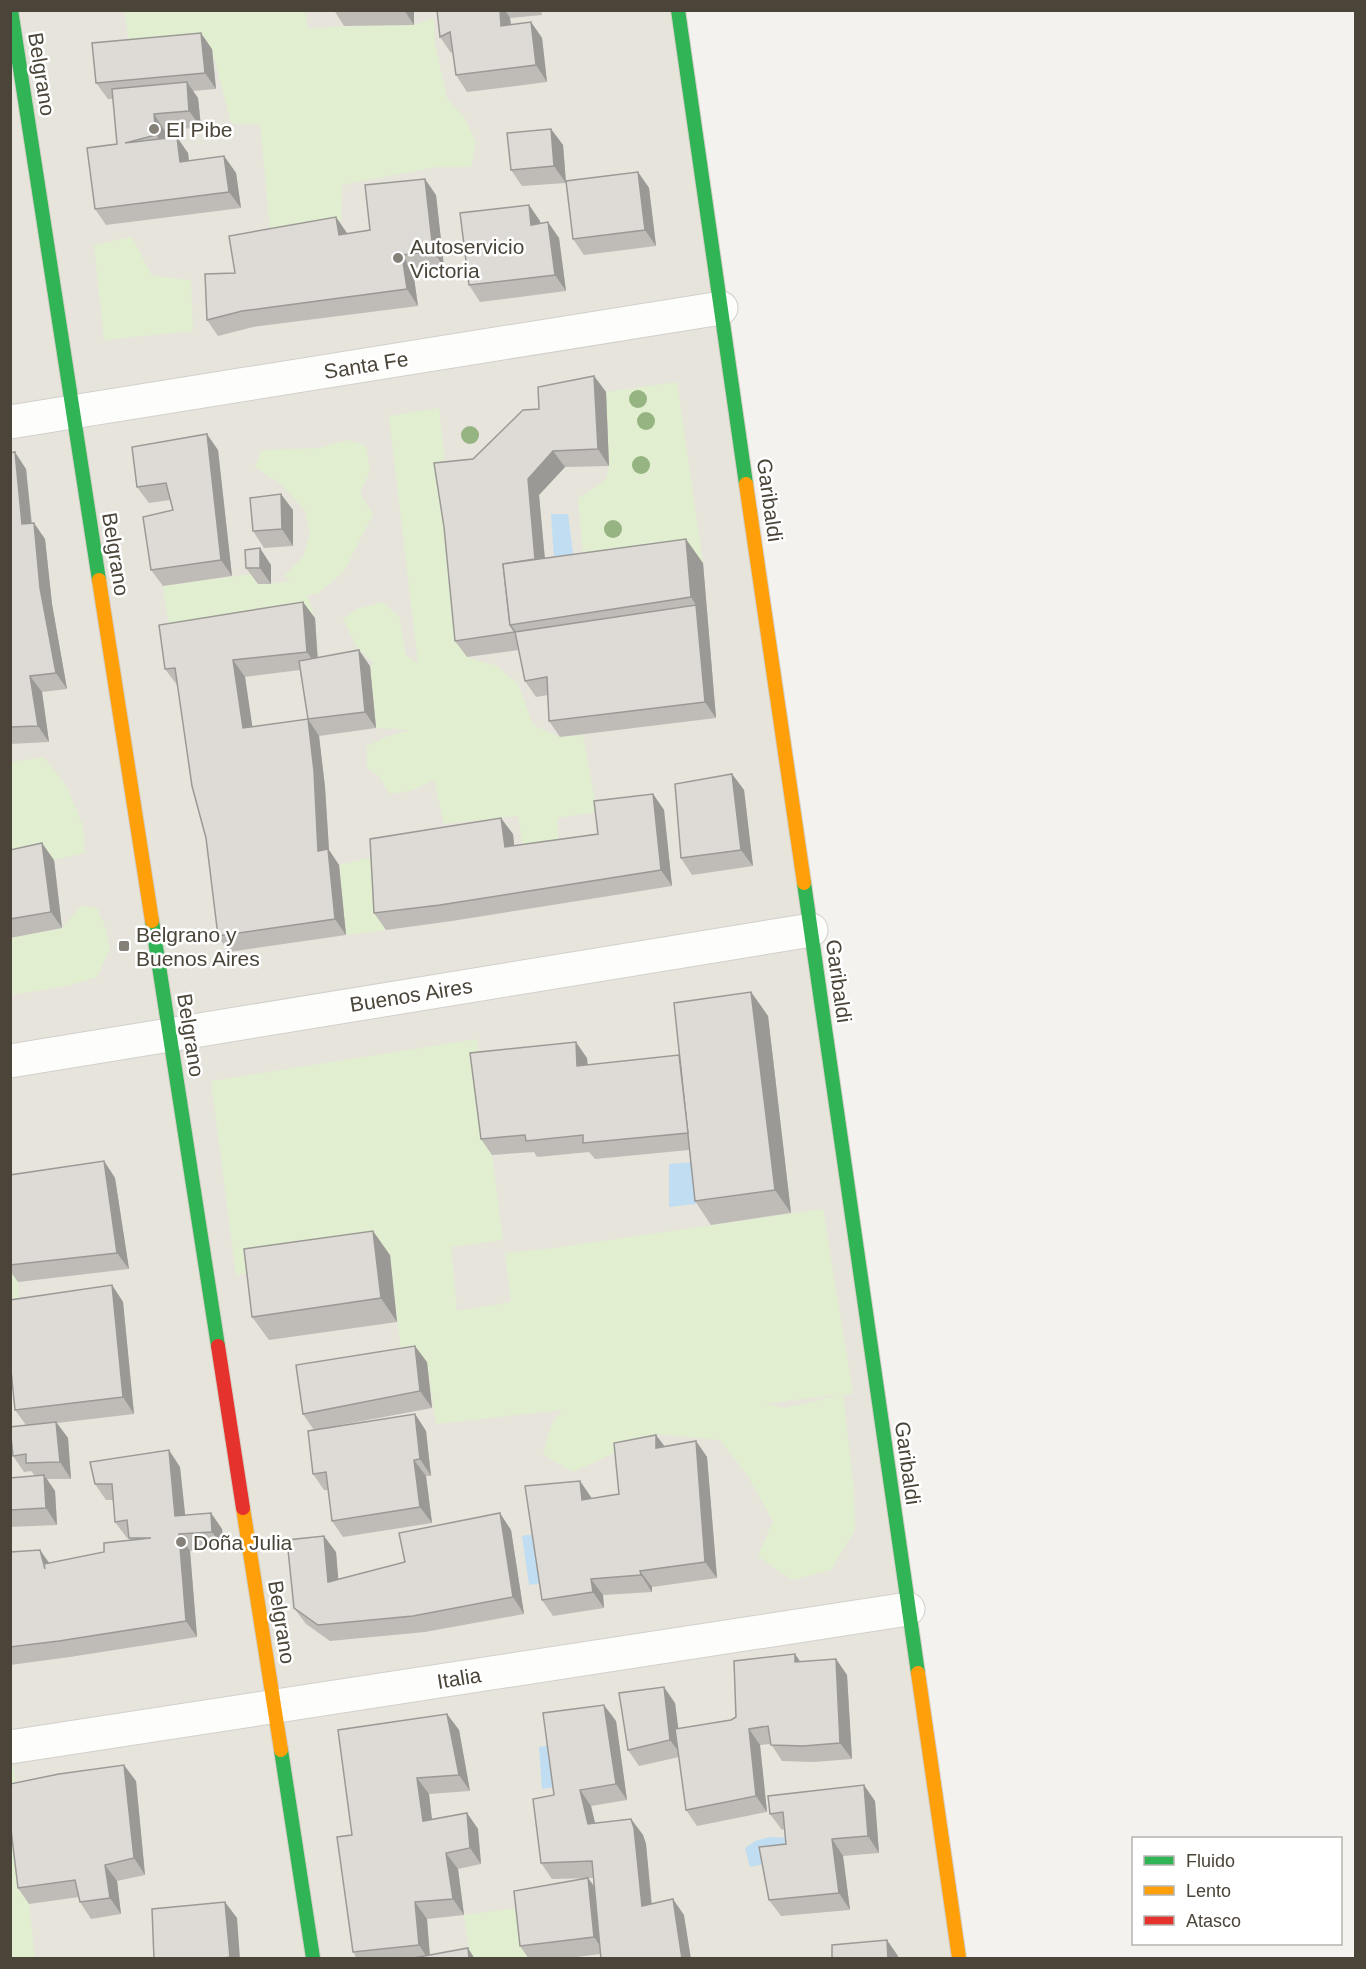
<svg xmlns="http://www.w3.org/2000/svg" width="1366" height="1969" viewBox="0 0 1366 1969" font-family="Helvetica,sans-serif">
<style>
.residential{fill:#e7e4dc}
.green{fill:#e1eecf;fill-rule:evenodd}
.water{fill:#c0ddf1}
.lines{fill:none;stroke-linecap:round;stroke-linejoin:round}
.street-casing{stroke:#d2d0cb;stroke-width:35}
.fast-casing{stroke:#d3cfc5;stroke-width:16}
.slow-casing{stroke:#d3cfc5;stroke-width:16}
.jam-casing{stroke:#d3cfc5;stroke-width:16}
.street{stroke:#fdfdfc;stroke-width:33}
.fast{stroke:#30b455;stroke-width:14}
.slow{stroke:#ff9f0a;stroke-width:14}
.jam{stroke:#e5322d;stroke-width:14}
.tree{fill:#96b382}
.wall{fill:#bfbcb8;fill-rule:evenodd}
.shaded-wall{fill:#9b9996}
.building{fill:#dedbd6;stroke:#9b9996;stroke-width:1.5}
.poi-dot{fill:#868178;stroke:#fff;stroke-width:2}
.labels{text-anchor:middle;dominant-baseline:central;stroke-width:5;stroke-linejoin:round;paint-order:stroke}
.street-label{font-size:21px;fill:#4b4439;stroke:#fff}
.poi-label{font-size:21px;fill:#4b4439;stroke:#fff;text-anchor:start}
</style>
<rect width="100%" height="100%" fill="#f4f2ee"/>
<!-- residential -->
<polygon class="residential" points="11,11 678,11 959,1958 11,1958"/>
<!-- green -->
<g class="green">
<polygon points="125,11 305,11 308,29 344,26 414,25 434,18 435,43 447,99 464,117 476,142 471,167 436,167 342,185 341,221 271,237 260,125 231,123 212,49 130,57"/>
<polygon points="132,237 152,276 191,280 193,331 104,340 94,245"/>
<polygon points="677,382 703,563 585,578 578,499 606,479 609,466 606,392"/>
<polygon points="439,408 467,657 497,666 518,684 533,725 560,737 583,735 597,812 557,818 560,849 524,854 518,816 444,824 434,780 411,791 390,794 379,776 367,768 367,746 386,737 409,730 376,728 370,666 375,664 357,648 343,619 357,609 383,602 400,618 405,654 418,664 389,416"/>
<polygon points="347,440 366,446 370,471 360,493 373,514 344,571 317,594 307,594 315,619 171,642 163,586 257,573 258,584 289,582 285,575 303,557 310,533 305,511 281,484 255,467 262,450 319,448"/>
<polygon points="44,757 67,787 83,826 85,853 11,869 11,762"/>
<polygon points="381,855 386,930 346,935 339,865"/>
<polygon points="81,906 97,908 105,926 110,948 97,977 67,986 11,995 11,938 62,928"/>
<path d="M477,1039L503,1240L451,1247L457,1311L511,1302L505,1253L554,1248L823,1209L853,1393L843,1395L854,1490L855,1530L831,1570L792,1580L758,1556L773,1521L747,1475L720,1440L656,1434L573,1472L543,1454L552,1424L562,1410L436,1424L427,1362L403,1366L389,1255L236,1275L211,1081ZM835,1396L786,1408L765,1404L834,1395Z"/>
<polygon points="14,1247 18,1282 20,1317 11,1318 10,1248"/>
<polygon points="14,1769 35,1958 11,1958 10,1770"/>
<polygon points="526,1907 531,1958 470,1958 464,1915"/>
</g>
<!-- water -->
<g class="water">
<polygon points="551,514 568,514 573,554 554,559"/>
<polygon points="693,1162 696,1204 669,1207 669,1164"/>
<polygon points="541,1533 549,1582 529,1585 522,1536"/>
<polygon points="556,1744 562,1786 542,1789 539,1747"/>
<polygon points="769,1837 788,1838 788,1859 750,1867 745,1848 755,1841"/>
</g>
<g class="lines">
<!-- street casing -->
<g class="street-casing">
<g id="street">
<polyline points="10,422 721,308"/>
<polyline points="10,1061 811,930"/>
<polyline points="10,1747 908,1609"/>
</g>
</g>
<!-- fast casing -->
<g class="fast-casing">
<g id="fast">
<polyline points="11,10 99,580"/>
<polyline points="678,10 746,484"/>
<polyline points="804,883 918,1673"/>
<polyline points="152,921 218,1346"/>
<polyline points="281,1750 313,1958"/>
</g>
</g>
<!-- slow casing -->
<g class="slow-casing">
<g id="slow">
<polyline points="746,484 804,883"/>
<polyline points="99,580 152,921"/>
<polyline points="243,1508 281,1750"/>
<polyline points="918,1673 959,1958"/>
</g>
</g>
<!-- jam casing -->
<g class="jam-casing">
<polyline id="jam" points="218,1346 243,1508"/>
</g>
<!-- street -->
<use href="#street" class="street"/>
<!-- fast -->
<use href="#fast" class="fast"/>
<!-- slow -->
<use href="#slow" class="slow"/>
<!-- jam -->
<use href="#jam" class="jam"/>
</g>
<!-- trees -->
<g class="tree">
<circle cx="638" cy="399" r="9"/>
<circle cx="646" cy="421" r="9"/>
<circle cx="470" cy="435" r="9"/>
<circle cx="641" cy="465" r="9"/>
<circle cx="613" cy="529" r="9"/>
</g>
<!-- wall -->
<g class="wall">
<polygon points="334,10 414,10 414,25 344,26"/>
<polygon points="437,10 541,10 542,15 510,18 511,25 531,22 542,38 547,82 467,92 456,75 453,52 451,53 440,37"/>
<polygon points="212,49 216,89 193,91 198,98 201,127 165,131 166,138 188,153 189,161 224,156 236,173 241,208 106,225 95,209 117,144 113,99 108,99 96,83"/>
<polygon points="551,129 563,145 566,181 638,172 649,188 656,246 584,255 573,239 566,183 522,186 511,170"/>
<polygon points="436,195 444,267 413,271 418,306 253,327 218,336 207,320 235,273 348,233 370,230"/>
<polygon points="529,205 540,221 540,223 559,238 566,291 480,302 469,285"/>
<polygon points="594,376 606,392 609,466 565,467 539,495 545,558 703,563 716,718 560,737 549,721 548,695 536,697 525,681 519,650 467,657 455,641 473,459 539,409"/>
<polygon points="218,450 232,576 163,586 151,570 173,510 170,500 149,503 137,487"/>
<polygon points="10,453 26,469 32,523 45,539 52,604 67,689 42,692 49,742 10,744"/>
<polygon points="293,510 293,546 264,548 253,531"/>
<polygon points="271,565 271,584 258,584 246,568"/>
<path d="M315,618L318,658L370,666L376,728L319,736L325,787L329,850L339,865L346,935L229,952L218,936L206,838L178,685H177L165,669ZM300,670L308,719L252,727L245,677Z"/>
<polygon points="732,774 744,790 753,866 692,875 681,858"/>
<polygon points="653,794 664,810 672,886 452,921 386,930 374,913 513,834 514,846 598,834"/>
<polygon points="10,850 54,860 62,928 10,938"/>
<polygon points="751,992 768,1016 791,1213 711,1225 695,1201 689,1150 595,1159 589,1152 537,1157 534,1152 492,1155 481,1139 587,1058 588,1065 679,1055"/>
<polygon points="104,1161 115,1178 129,1269 18,1282 10,1271 10,1175"/>
<polygon points="390,1255 397,1322 269,1340 252,1317"/>
<polygon points="112,1285 123,1302 134,1414 57,1423 68,1438 71,1479 47,1479 55,1491 57,1525 10,1527 10,1478 35,1476 31,1471 24,1472 13,1456 26,1425 15,1410"/>
<polygon points="427,1362 432,1408 330,1427 415,1414 426,1431 431,1476 426,1476 432,1523 343,1537 332,1521 328,1490 324,1490 313,1474 314,1430 303,1414"/>
<polygon points="656,1435 665,1447 696,1441 707,1457 717,1578 652,1587 652,1592 603,1595 604,1608 553,1616 542,1600 580,1481 592,1499 619,1494"/>
<polygon points="180,1467 185,1515 211,1513 222,1529 224,1548 190,1551 197,1637 70,1657 10,1665 10,1552 49,1563 104,1552 130,1540 129,1538 127,1538 115,1522 114,1500 106,1500 95,1484"/>
<polygon points="511,1530 524,1614 425,1632 330,1641 306,1624 294,1608 336,1552 338,1579 405,1562"/>
<polygon points="795,1654 800,1662 836,1659 847,1675 852,1759 814,1762 782,1761 771,1744 760,1745 767,1812 697,1826 686,1810 679,1757 639,1766 628,1750 675,1703 678,1729 731,1720 736,1717"/>
<polygon points="447,1714 459,1730 470,1791 429,1794 432,1820 467,1813 478,1829 481,1864 458,1869 464,1915 427,1919 430,1955 475,1959 357,1959 353,1952 352,1835"/>
<polygon points="616,1721 627,1800 591,1806 595,1823 631,1819 643,1835 646,1844 652,1904 684,1915 600,1954 561,1959 529,1959 520,1946 594,1886 593,1878 552,1879 541,1863 554,1795"/>
<polygon points="136,1781 145,1875 117,1881 121,1914 91,1919 80,1902 79,1897 29,1904 18,1888"/>
<polygon points="768,1796 875,1801 879,1853 843,1856 850,1910 781,1916 769,1900 786,1844 784,1829 782,1830 770,1814"/>
</g>
<!-- shaded-wall -->
<g class="shaded-wall">
<polygon points="404,10 414,10 414,25"/>
<polygon points="500,10 505,10 510,18 513,43 501,26"/>
<polygon points="531,22 542,38 547,82 536,65"/>
<polygon points="201,33 212,49 216,89 205,73"/>
<polygon points="187,82 198,98 201,127 189,111"/>
<polygon points="154,114 165,131 167,151 156,135"/>
<polygon points="551,129 563,145 566,183 554,166"/>
<polygon points="177,137 188,153 191,179 180,162"/>
<polygon points="224,156 236,173 241,208 229,192"/>
<polygon points="638,172 649,188 656,246 645,230"/>
<polygon points="425,179 436,195 444,267 433,251"/>
<polygon points="529,205 540,221 543,241 531,225"/>
<polygon points="336,217 347,233 350,251 339,235"/>
<polygon points="548,222 559,238 566,291 555,275"/>
<polygon points="402,255 413,271 418,306 407,289"/>
<polygon points="594,376 606,392 609,466 598,449"/>
<polygon points="207,434 218,450 232,576 221,560"/>
<polygon points="553,451 565,467 539,495 547,583 536,567 528,479"/>
<polygon points="15,452 26,469 33,540 22,524"/>
<polygon points="281,494 293,510 293,546 282,529"/>
<polygon points="34,523 45,539 52,604 67,689 56,673 40,588"/>
<polygon points="686,539 703,563 716,718 705,702 696,605 691,597"/>
<polygon points="260,548 271,565 271,584 260,568"/>
<polygon points="303,602 315,618 318,668 307,652"/>
<polygon points="359,650 370,666 376,728 365,712"/>
<polygon points="233,660 245,677 255,744 243,728"/>
<polygon points="30,676 42,692 49,742 38,726"/>
<polygon points="308,719 319,736 325,787 329,850 339,865 346,935 335,919 318,851"/>
<polygon points="732,774 744,790 753,866 741,850"/>
<polygon points="653,794 664,810 672,886 661,870"/>
<polygon points="501,818 513,834 516,863 505,847"/>
<polygon points="42,843 54,860 62,928 51,912"/>
<polygon points="751,992 768,1016 791,1213 775,1190"/>
<polygon points="576,1042 587,1058 589,1083 577,1066"/>
<polygon points="104,1161 115,1178 129,1269 117,1253"/>
<polygon points="373,1231 390,1255 397,1322 381,1298"/>
<polygon points="112,1285 123,1302 134,1414 123,1397"/>
<polygon points="415,1346 427,1362 432,1408 420,1391"/>
<polygon points="415,1414 426,1431 431,1476 420,1459"/>
<polygon points="56,1422 68,1438 71,1479 60,1462"/>
<polygon points="656,1435 668,1451 656,1448"/>
<polygon points="696,1441 707,1457 717,1578 705,1562"/>
<polygon points="169,1450 180,1467 187,1532 175,1516"/>
<polygon points="414,1460 426,1476 432,1523 420,1507"/>
<polygon points="44,1475 55,1491 57,1525 46,1508"/>
<polygon points="580,1481 591,1497 593,1516 582,1500"/>
<polygon points="211,1513 222,1529 224,1548 212,1532"/>
<polygon points="500,1513 511,1530 524,1614 513,1597"/>
<polygon points="179,1534 190,1551 197,1637 186,1621"/>
<polygon points="324,1536 336,1552 340,1598 328,1582"/>
<polygon points="40,1550 52,1567 45,1569"/>
<polygon points="640,1571 652,1587 652,1592 641,1575"/>
<polygon points="591,1579 603,1595 604,1608 593,1592"/>
<polygon points="795,1654 806,1670 795,1662"/>
<polygon points="836,1659 847,1675 852,1759 840,1743"/>
<polygon points="664,1687 675,1703 682,1756 670,1740"/>
<polygon points="604,1705 616,1721 627,1800 616,1784"/>
<polygon points="447,1714 459,1730 470,1791 459,1775"/>
<polygon points="749,1729 760,1745 767,1812 756,1796"/>
<polygon points="124,1765 136,1781 145,1875 134,1858"/>
<polygon points="417,1778 429,1794 434,1838 423,1821"/>
<polygon points="864,1785 875,1801 879,1853 868,1836"/>
<polygon points="580,1790 591,1806 599,1840 588,1824"/>
<polygon points="467,1813 478,1829 481,1864 470,1848"/>
<polygon points="631,1819 643,1835 646,1844 653,1922 642,1906"/>
<polygon points="832,1839 843,1856 850,1910 839,1893"/>
<polygon points="446,1853 458,1869 464,1915 453,1899"/>
<polygon points="105,1865 117,1881 121,1914 110,1898"/>
<polygon points="588,1878 600,1894 605,1953 594,1937"/>
<polygon points="673,1899 684,1915 691,1959 682,1959"/>
<polygon points="225,1902 237,1918 240,1959 231,1959 230,1957"/>
<polygon points="415,1902 427,1919 430,1959 428,1959 419,1945"/>
<polygon points="887,1940 898,1956 899,1959 888,1959"/>
<polygon points="468,1948 475,1959 469,1959"/>
</g>
<!-- building -->
<g class="building">
<polygon points="437,10 500,10 501,26 531,22 536,65 456,75 450,32 440,37"/>
<polygon points="201,33 205,73 96,83 92,43"/>
<polygon points="187,82 189,111 154,114 156,135 125,143 177,137 180,162 224,156 229,192 95,209 87,148 117,144 112,89"/>
<polygon points="551,129 554,166 511,170 507,133"/>
<polygon points="638,172 645,230 573,239 566,181"/>
<polygon points="425,179 433,251 402,255 407,289 242,311 207,320 205,274 235,273 229,236 336,217 339,235 370,230 365,185"/>
<polygon points="529,205 531,225 548,222 555,275 469,285 460,213"/>
<polygon points="594,376 598,449 553,451 528,479 535,559 503,564 510,625 515,632 455,641 444,527 434,463 473,459 523,410 539,409 538,387"/>
<polygon points="207,434 221,560 151,570 143,517 173,510 166,483 137,487 132,447"/>
<polygon points="15,452 22,524 34,523 40,588 56,673 30,676 38,726 10,727 10,453"/>
<polygon points="281,494 282,529 253,531 250,498"/>
<polygon points="686,539 691,597 510,625 503,564"/>
<polygon points="260,548 260,568 246,568 245,550"/>
<polygon points="303,602 307,652 233,660 243,728 308,719 314,771 318,851 328,849 335,919 218,936 206,838 192,786 175,668 165,669 159,625"/>
<polygon points="696,605 705,702 549,721 547,677 525,681 515,632"/>
<polygon points="359,650 365,712 308,719 299,661"/>
<polygon points="732,774 741,850 681,858 675,784"/>
<polygon points="653,794 661,870 440,905 374,913 370,839 501,818 505,847 598,834 594,801"/>
<polygon points="42,843 51,912 10,919 10,850"/>
<polygon points="751,992 775,1190 695,1201 674,1003"/>
<polygon points="576,1042 577,1066 679,1055 688,1133 583,1143 583,1135 526,1141 525,1135 481,1139 470,1053"/>
<polygon points="104,1161 117,1253 10,1265 10,1175"/>
<polygon points="373,1231 381,1298 252,1317 244,1249"/>
<polygon points="112,1285 123,1397 15,1410 10,1360 10,1300"/>
<polygon points="415,1346 420,1391 303,1414 296,1365"/>
<polygon points="415,1414 420,1459 414,1460 420,1507 332,1521 326,1472 313,1474 308,1431"/>
<polygon points="56,1422 60,1462 26,1463 26,1454 13,1456 10,1427"/>
<polygon points="656,1435 656,1448 696,1441 705,1562 640,1571 641,1575 591,1579 593,1592 542,1600 525,1486 580,1481 582,1500 619,1494 614,1443"/>
<polygon points="169,1450 175,1516 211,1513 212,1532 179,1534 186,1621 59,1641 10,1647 10,1552 40,1550 45,1569 44,1564 104,1552 104,1543 151,1538 129,1538 127,1520 115,1522 112,1484 95,1484 90,1462"/>
<polygon points="44,1475 46,1508 10,1510 10,1478"/>
<polygon points="500,1513 513,1597 413,1616 318,1625 294,1608 287,1540 324,1536 328,1582 405,1562 399,1533"/>
<polygon points="795,1654 795,1662 836,1659 840,1743 803,1746 771,1745 768,1726 749,1729 756,1796 686,1810 675,1729 731,1720 736,1717 734,1661"/>
<polygon points="664,1687 670,1740 628,1750 619,1693"/>
<polygon points="604,1705 616,1784 580,1790 588,1824 631,1819 634,1828 642,1906 673,1899 682,1959 601,1959 592,1861 541,1863 533,1799 554,1795 543,1713"/>
<polygon points="447,1714 459,1775 417,1778 423,1821 467,1813 470,1848 446,1853 453,1899 415,1902 419,1945 353,1952 337,1837 352,1835 338,1730"/>
<polygon points="124,1765 134,1858 105,1865 110,1898 80,1902 75,1880 18,1888 10,1821 10,1784 59,1774"/>
<polygon points="864,1785 868,1836 832,1839 839,1893 769,1900 759,1847 786,1844 783,1812 770,1814 768,1796"/>
<polygon points="588,1878 594,1937 520,1946 514,1891"/>
<polygon points="225,1902 230,1957 218,1959 154,1959 152,1909"/>
<polygon points="887,1940 888,1959 832,1959 832,1945"/>
<polygon points="468,1948 469,1959 408,1959"/>
</g>
<!-- markers -->
<g class="poi-dot">
<circle cx="154" cy="129" r="6"/>
<circle cx="398" cy="258" r="6"/>
<rect x="118" y="940" width="12" height="12" rx="3"/>
<circle cx="181" cy="1542" r="6"/>
</g>
<g class="labels">
<!-- street labels -->
<g class="street-label">
<text transform="translate(42 74) rotate(81)">Belgrano</text>
<text transform="translate(366 365) rotate(-9)">Santa Fe</text>
<text transform="translate(770 500) rotate(82)">Garibaldi</text>
<text transform="translate(116 554) rotate(81)">Belgrano</text>
<text transform="translate(839 981) rotate(82)">Garibaldi</text>
<text transform="translate(411 995) rotate(-9)">Buenos Aires</text>
<text transform="translate(191 1035) rotate(81)">Belgrano</text>
<text transform="translate(908 1463) rotate(82)">Garibaldi</text>
<text transform="translate(282 1622) rotate(81)">Belgrano</text>
<text transform="translate(459 1678) rotate(-9)">Italia</text>
</g>
<!-- poi labels -->
<g class="poi-label">
<text x="166" y="129">El Pibe</text>
<text x="410" y="246">Autoservicio<tspan x="410" dy="24">Victoria</tspan></text>
<text x="136" y="934">Belgrano y<tspan x="136" dy="24">Buenos Aires</tspan></text>
<text x="193" y="1542">Doña Julia</text>
</g>
</g>
<!-- border -->
<rect width="1366" height="1969" fill="none" stroke="#4b4439" stroke-width="24"/>
<!-- legend -->
<rect x="1132" y="1837" width="210" height="108" fill="#ffffff" stroke="#b7b4b0" stroke-width="1.5"/>
<rect x="1144" y="1856" width="30" height="9" fill="#30b455" stroke="#b7b4b0" stroke-width="1.5"/>
<text x="1186" y="1867" font-size="18" fill="#4b4439">Fluido</text>
<rect x="1144" y="1886" width="30" height="9" fill="#ff9f0a" stroke="#b7b4b0" stroke-width="1.5"/>
<text x="1186" y="1897" font-size="18" fill="#4b4439">Lento</text>
<rect x="1144" y="1916" width="30" height="9" fill="#e5322d" stroke="#b7b4b0" stroke-width="1.5"/>
<text x="1186" y="1927" font-size="18" fill="#4b4439">Atasco</text>
</svg>
